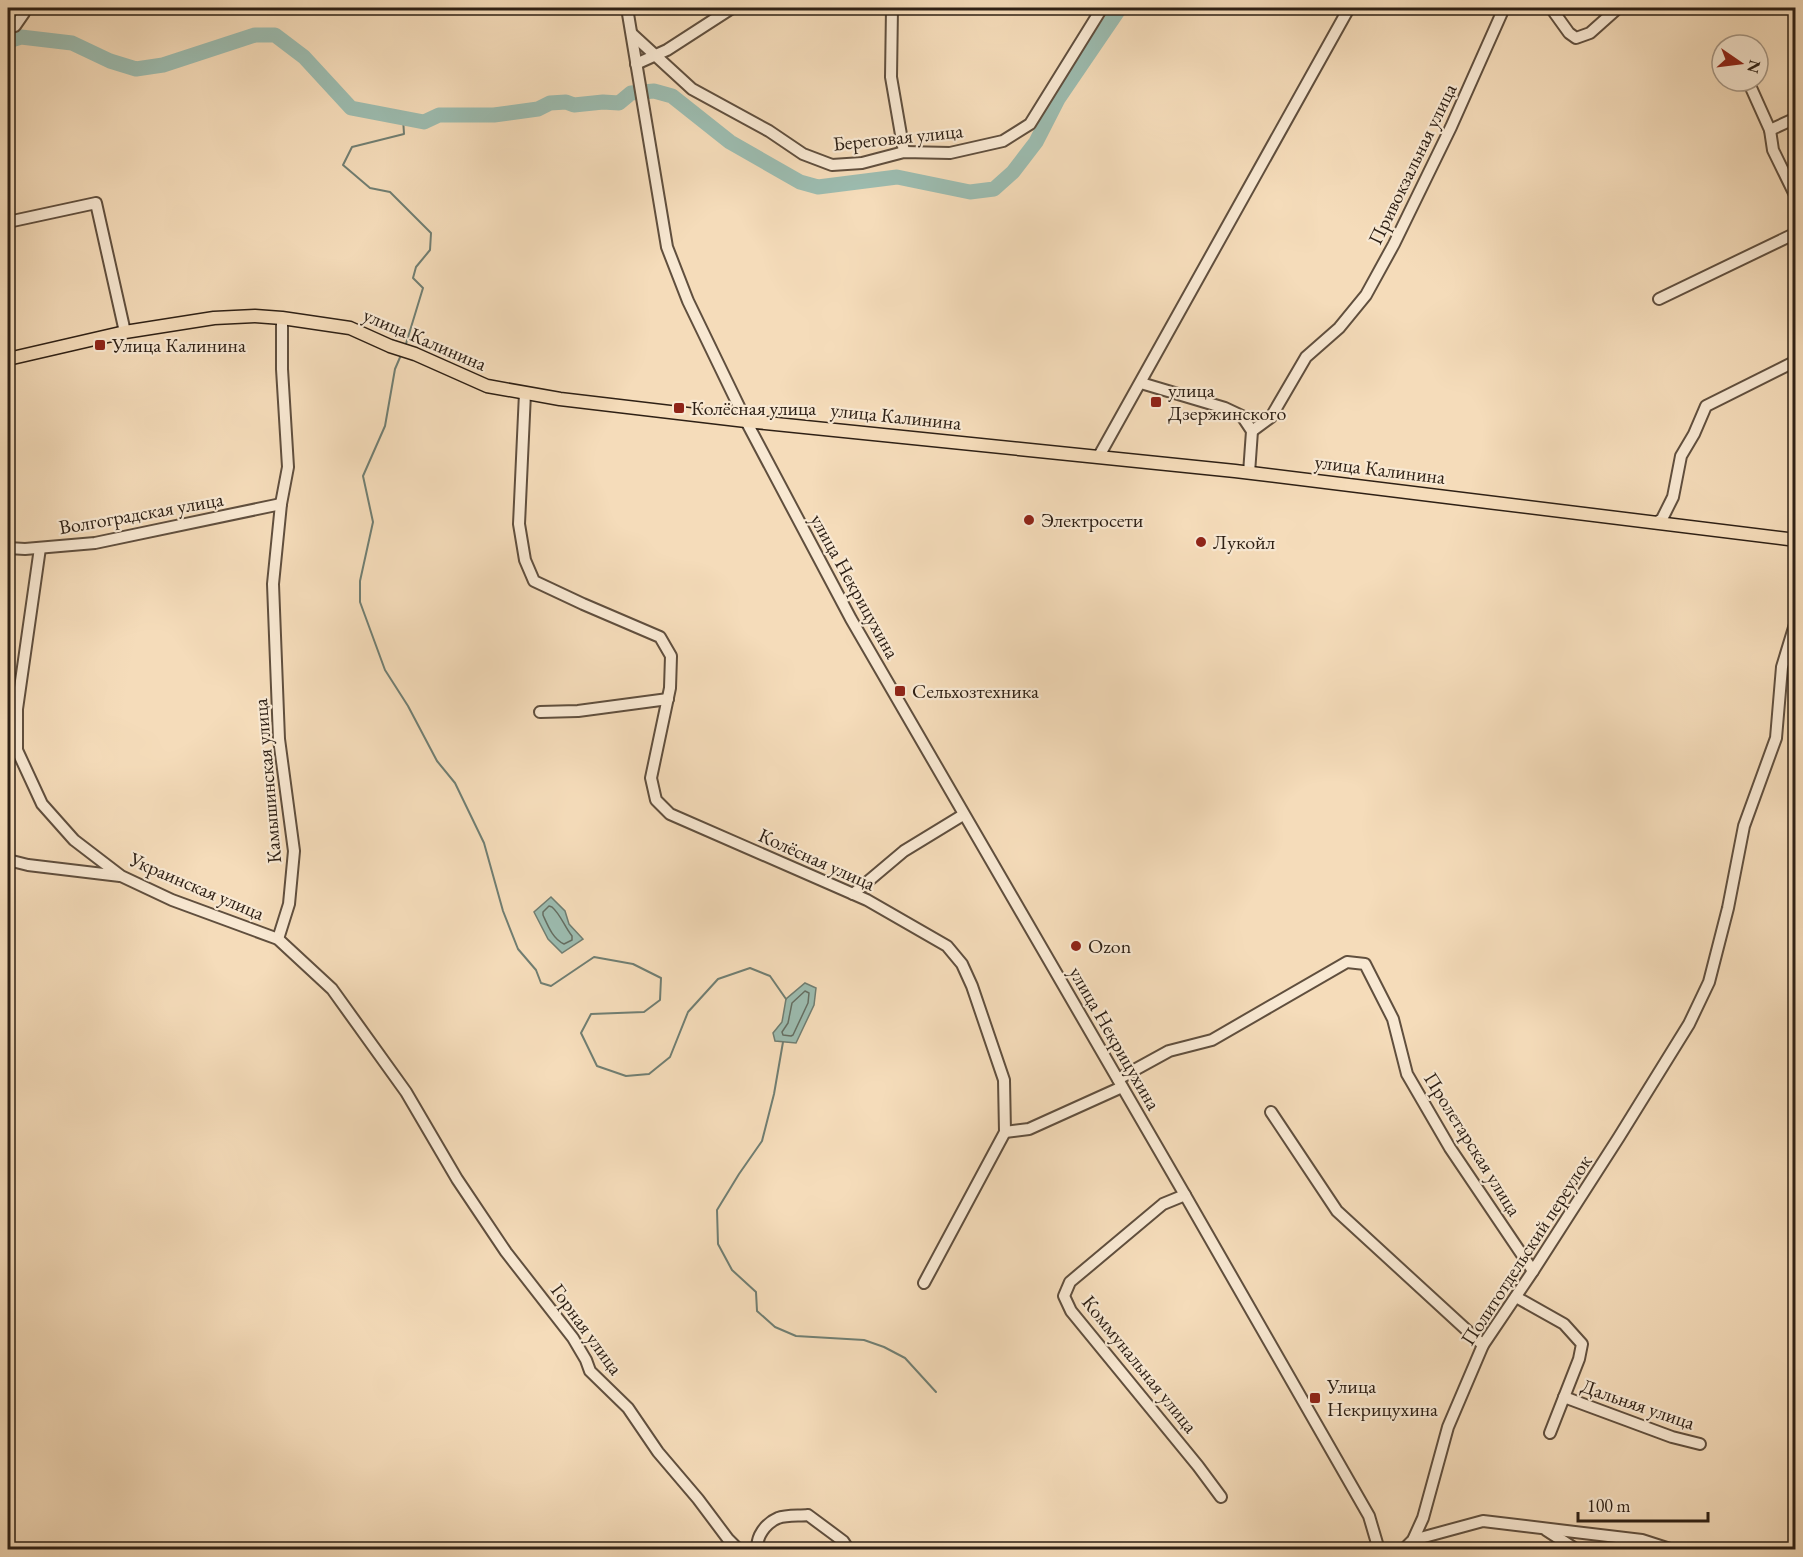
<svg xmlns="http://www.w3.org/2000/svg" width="1803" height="1557" viewBox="0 0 1803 1557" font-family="'EB Garamond',serif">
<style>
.water{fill:#9cbcb0;stroke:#707e72;stroke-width:1.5}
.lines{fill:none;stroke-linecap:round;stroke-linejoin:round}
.shore{stroke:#656e62;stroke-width:1.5}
.stream{stroke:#707e72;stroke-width:2}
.river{stroke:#9cbcb0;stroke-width:15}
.minor-casing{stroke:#604f3e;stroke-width:14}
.major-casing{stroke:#2e2015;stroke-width:15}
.minor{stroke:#f8e8d2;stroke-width:10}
.major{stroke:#f5dcba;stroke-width:12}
.poi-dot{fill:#8f2418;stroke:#f8e8d2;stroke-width:2}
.labels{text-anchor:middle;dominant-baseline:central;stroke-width:4.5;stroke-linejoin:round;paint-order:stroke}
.street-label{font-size:20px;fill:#2e2015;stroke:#f8e8d2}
.poi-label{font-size:20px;fill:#2e2015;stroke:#f8e8d2;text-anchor:start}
</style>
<rect width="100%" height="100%" fill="#f5dcba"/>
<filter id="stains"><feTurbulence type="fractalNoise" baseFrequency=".00333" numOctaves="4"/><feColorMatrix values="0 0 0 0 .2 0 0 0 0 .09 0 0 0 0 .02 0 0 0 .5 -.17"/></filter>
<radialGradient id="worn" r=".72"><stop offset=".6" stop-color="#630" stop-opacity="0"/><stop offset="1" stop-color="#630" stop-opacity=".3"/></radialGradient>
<!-- water -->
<g class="water">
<polygon points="551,897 565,911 569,924 583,939 562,953 548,939 534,912"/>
<polygon points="805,983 816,988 814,1005 796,1043 775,1041 773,1033 782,1022 786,999"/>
</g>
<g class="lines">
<!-- shore -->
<g class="shore">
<path d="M549,906L552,907C561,915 564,926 572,936V940L564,944C553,939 548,926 543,915V912Z"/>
<polygon points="805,991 809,993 808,1003 793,1035 791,1036 783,1035 782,1032 788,1023 792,1003"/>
</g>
<!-- stream -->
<g class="stream">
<polyline points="403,118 404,134 352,147 343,165 370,188 390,192 431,233 430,250 416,267 413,278 423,288 405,347"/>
<polyline points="401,355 395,369 385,426 363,476 373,522 360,581 360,602 385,670 408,706 437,761 455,783 484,843 503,911 518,949 536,970 541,983 551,986 594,957 633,964 661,978 660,1000 644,1012 591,1014 581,1033 597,1066 626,1076 649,1074 670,1057 688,1012 718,979 750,968 770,976 786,999"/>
<polyline points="783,1042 774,1094 762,1141 739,1174 717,1210 718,1244 732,1270 756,1292 757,1311 775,1327 796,1336 864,1340 884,1347 905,1358 936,1392"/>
</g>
<!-- river -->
<polyline class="river" points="8,41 21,37 72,43 110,61 136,69 163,65 255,35 275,35 304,57 351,108 424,122 439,115 494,115 538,109 550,103 566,102 574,105 603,102 619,103 631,93 654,91 672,96 730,142 800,182 818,187 897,177 970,192 994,189 1013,172 1036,142 1058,99 1120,8"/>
<!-- minor casing -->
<g class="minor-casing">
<g id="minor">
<polyline points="627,8 667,247 688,301 746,421 851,619 1185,1195 1369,1516 1379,1550"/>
<polyline points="892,8 891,77 904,152"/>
<polyline points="1551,8 1569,33 1576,38 1590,33 1618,8"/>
<polyline points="8,27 15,26 24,13 23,8"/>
<polyline points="632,34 692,89 769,131 803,154 832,165 862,163 904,152 950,153 1003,141 1030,124 1102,8"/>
<polyline points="636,64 667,50 732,8"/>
<polyline points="1748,81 1770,130 1773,150 1796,197"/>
<polyline points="1770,130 1796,118"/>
<polyline points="8,222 96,203 125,332"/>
<polyline points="1659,299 1796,233"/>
<polyline points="1141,383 1225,408 1242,416 1252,431 1249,473"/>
<polyline points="525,393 519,524 525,560 534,581 583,604 660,637 671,656 670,688 651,778 656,800 670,814 867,900 947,946 962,964 972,986 1004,1080 1005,1132 924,1283"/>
<polyline points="1252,431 1271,417 1306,357 1339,328 1366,295 1394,244 1451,127 1504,8"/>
<polyline points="1099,456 1349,8"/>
<polyline points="1656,523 1662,519 1673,497 1681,456 1694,434 1706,406 1796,361"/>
<polyline points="8,548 25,549 95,543 281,504"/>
<polyline points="40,548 17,709 17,750 42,804 74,840 121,876 172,900 278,939 332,989 406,1092 457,1179 506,1252 573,1338 586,1360 590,1371 628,1408 658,1452 698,1499 728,1539 739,1550"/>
<polyline points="540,712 578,711 668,699"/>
<polyline points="8,860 28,865 120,876"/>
<polyline points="853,894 904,851 963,815"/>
<polyline points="278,939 289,904 294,851 279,739 273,584 281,504 288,467 282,369 282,318"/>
<polyline points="1118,1079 1169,1051 1212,1040 1347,962 1365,964 1393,1019 1407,1074 1450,1148 1533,1271"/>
<polyline points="1271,1112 1337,1211 1483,1345"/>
<polyline points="1005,1132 1029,1129 1122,1087"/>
<polyline points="1185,1195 1163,1204 1070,1282 1064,1296 1071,1311 1198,1466 1221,1497"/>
<polyline points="1516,1297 1564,1324 1582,1344 1579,1359 1550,1433"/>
<polyline points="1564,1397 1672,1437 1700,1444"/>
<polyline points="1546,1530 1577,1550"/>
<polyline points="1413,1540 1483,1521 1642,1540 1673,1550"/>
<path d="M758,1550C755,1537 766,1523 778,1518C786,1515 799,1516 808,1515L843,1541L849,1550"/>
<polyline points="1403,1550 1413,1540 1423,1518 1448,1427 1483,1345 1533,1271 1619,1137 1689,1024 1709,982 1728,908 1744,826 1776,738 1782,667 1796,621"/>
</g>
</g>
<!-- major casing -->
<g class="major-casing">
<polyline id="major" points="8,359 125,332 214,318 255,316 282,318 350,328 390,346 415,354 487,386 560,399 746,421 1235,471 1796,540"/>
</g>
<!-- minor -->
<use href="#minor" class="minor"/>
<!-- major -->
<use href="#major" class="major"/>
</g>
<!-- markers -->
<g class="poi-dot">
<rect x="94" y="339" width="12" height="12" rx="3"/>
<rect x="1150" y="396" width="12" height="12" rx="3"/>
<rect x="673" y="402" width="12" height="12" rx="3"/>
<circle cx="1029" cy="520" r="6"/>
<circle cx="1201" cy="542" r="6"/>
<rect x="894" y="685" width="12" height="12" rx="3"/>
<circle cx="1076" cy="946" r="6"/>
<rect x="1309" y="1392" width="12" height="12" rx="3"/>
</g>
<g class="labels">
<!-- street labels -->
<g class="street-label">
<text transform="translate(898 137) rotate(-6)">Береговая улица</text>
<text transform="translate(1412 164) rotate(-64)">Привокзальная улица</text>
<text transform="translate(425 339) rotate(23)">улица Калинина</text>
<text transform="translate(896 416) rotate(6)">улица Калинина</text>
<text transform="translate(1380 469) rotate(7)">улица Калинина</text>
<text transform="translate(141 513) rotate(-10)">Волгоградская улица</text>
<text transform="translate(855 586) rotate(61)">улица Некрицухина</text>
<text transform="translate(267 781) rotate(-95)">Камышинская улица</text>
<text transform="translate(817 859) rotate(24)">Колёсная улица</text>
<text transform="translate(197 886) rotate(23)">Украинская улица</text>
<text transform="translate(1115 1038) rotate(60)">улица Некрицухина</text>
<text transform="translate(1473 1144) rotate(58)">Пролетарская улица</text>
<text transform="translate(1526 1250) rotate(-57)">Политотдельский переулок</text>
<text transform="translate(587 1329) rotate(54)">Горная улица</text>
<text transform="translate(1140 1364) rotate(51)">Коммунальная улица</text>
<text transform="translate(1638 1404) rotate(19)">Дальняя улица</text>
</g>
<!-- poi labels -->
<g class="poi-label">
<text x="112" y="345">Улица Калинина</text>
<text x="1168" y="390">улица<tspan x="1168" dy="23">Дзержинского</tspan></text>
<text x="691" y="408">Колёсная улица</text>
<text x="1041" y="520">Электросети</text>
<text x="1213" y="542">Лукойл</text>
<text x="912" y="691">Сельхозтехника</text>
<text x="1088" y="946">Ozon</text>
<text x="1327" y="1386">Улица<tspan x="1327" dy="23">Некрицухина</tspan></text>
</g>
</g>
<!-- margin -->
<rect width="1803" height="1557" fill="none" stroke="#f5dcba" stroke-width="30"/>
<rect x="9" y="9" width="1785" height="1539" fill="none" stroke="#2e2015" stroke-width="3"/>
<rect x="15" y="15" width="1773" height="1527" fill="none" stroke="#2e2015" stroke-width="1.5"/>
<!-- north arrow -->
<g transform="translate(1740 63) rotate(104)"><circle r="28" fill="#f8e8d2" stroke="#a79886" stroke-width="1.5"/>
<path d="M0-4.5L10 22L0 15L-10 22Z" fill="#8f2418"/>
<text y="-9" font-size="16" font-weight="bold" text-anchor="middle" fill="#2e2015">N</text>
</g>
<!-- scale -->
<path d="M1578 1512v9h130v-9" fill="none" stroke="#2e2015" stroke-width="3"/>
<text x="1587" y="1512" font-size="18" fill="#2e2015" stroke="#f8e8d2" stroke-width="4.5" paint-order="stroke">100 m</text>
<rect width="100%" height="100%" filter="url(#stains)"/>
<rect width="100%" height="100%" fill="url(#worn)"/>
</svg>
